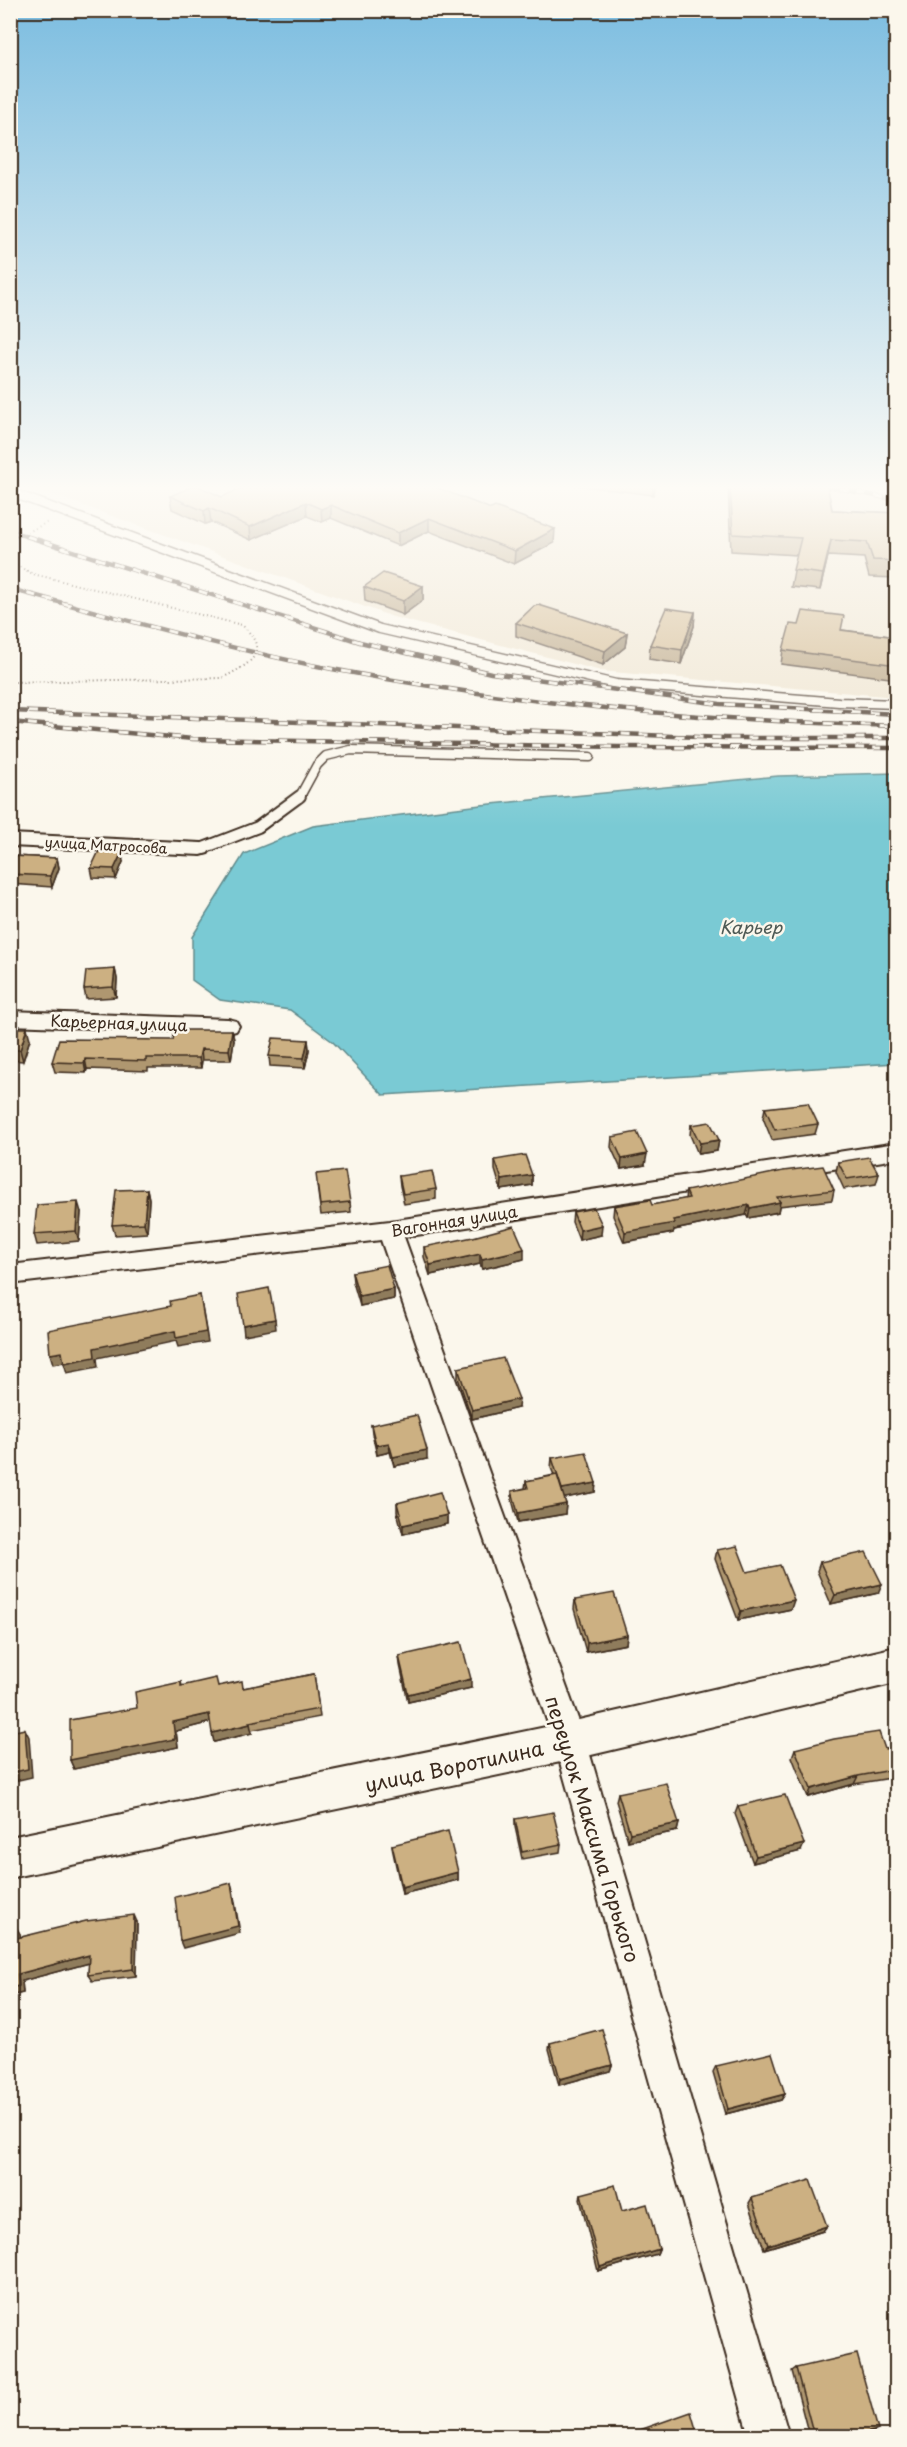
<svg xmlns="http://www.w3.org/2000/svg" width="907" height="2447" viewBox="0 0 907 2447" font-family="'Playpen Sans',sans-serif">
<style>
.built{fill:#ede2cc}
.water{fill:#7acad4;stroke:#618a8b;stroke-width:1.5}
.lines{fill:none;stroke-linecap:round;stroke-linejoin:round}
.service-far1-casing{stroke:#3b2a1e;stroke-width:11}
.service-casing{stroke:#3b2a1e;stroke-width:14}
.minor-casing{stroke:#3b2a1e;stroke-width:4}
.tertiary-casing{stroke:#3b2a1e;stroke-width:4}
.path{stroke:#3b2a1e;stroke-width:2;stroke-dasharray:1 3;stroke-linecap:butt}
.service-far1{stroke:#fbf7ec;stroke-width:8}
.service{stroke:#fbf7ec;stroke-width:10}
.minor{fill:#fbf7ec;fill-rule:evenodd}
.tertiary{fill:#fbf7ec;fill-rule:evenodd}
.rail-casing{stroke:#3b2a1e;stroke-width:4.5}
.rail{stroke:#fbf7ec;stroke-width:3;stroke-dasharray:9;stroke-linecap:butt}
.wall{fill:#af9770;stroke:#3b2a1e;stroke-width:1.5}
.shaded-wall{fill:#8f7b5b;stroke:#3b2a1e;stroke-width:1.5}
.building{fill:#ccb082;stroke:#3b2a1e;stroke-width:1.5}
.labels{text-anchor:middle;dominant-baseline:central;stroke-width:5;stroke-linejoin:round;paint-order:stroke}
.far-street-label{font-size:14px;fill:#3b2a1e;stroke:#fbf7ec}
.street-label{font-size:16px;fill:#3b2a1e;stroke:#fbf7ec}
.water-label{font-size:18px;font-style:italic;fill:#4e5a55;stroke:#fbf7ec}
.near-street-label{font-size:20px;fill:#3b2a1e;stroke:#fbf7ec}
</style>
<rect width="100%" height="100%" fill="#fbf7ec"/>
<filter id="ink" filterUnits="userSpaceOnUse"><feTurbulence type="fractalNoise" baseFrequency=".0167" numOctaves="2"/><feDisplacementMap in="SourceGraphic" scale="12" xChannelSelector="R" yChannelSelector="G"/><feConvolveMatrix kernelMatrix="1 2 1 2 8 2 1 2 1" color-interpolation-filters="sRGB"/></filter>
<g filter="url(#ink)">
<!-- built -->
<polygon class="built" points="26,485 896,485 896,697 601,671 393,617"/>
<!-- water -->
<polygon class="water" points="896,773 896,1063 383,1095 333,1042 290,1010 220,1000 192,980 192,937 244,854 313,826 481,805 778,776"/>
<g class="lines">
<!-- service-far1 casing -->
<g class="service-far1-casing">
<g id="service-far1">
<polyline points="10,492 380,629 616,684 839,702 896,704"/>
<polyline points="299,798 317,765 326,756 351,750 590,757"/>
</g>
</g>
<!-- service casing -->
<g class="service-casing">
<polyline id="service" points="201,849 258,827 300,796"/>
</g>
<!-- minor casing -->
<g class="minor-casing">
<g id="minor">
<polygon points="10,834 201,843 208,845 210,849 208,853 201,855 10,846"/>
<polygon points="10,1011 228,1019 236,1021 239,1026 236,1031 228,1033 10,1025"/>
<polygon points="896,1143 896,1159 404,1237 586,1741 789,2436 749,2436 554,1741 381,1240 10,1284 10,1265 390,1221"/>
</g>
</g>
<!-- tertiary casing -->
<g class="tertiary-casing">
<polygon id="tertiary" points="896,1647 896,1683 570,1760 10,1878 10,1837 570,1722"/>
</g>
<!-- path -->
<g class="path">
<polyline points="10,541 48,522"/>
<path d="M10,556L12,563L33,574L242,625C272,653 250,664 222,678L10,682"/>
</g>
<!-- service-far1 -->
<use href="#service-far1" class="service-far1"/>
<!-- service -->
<use href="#service" class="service"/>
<!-- minor -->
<use href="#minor" class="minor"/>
<!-- tertiary -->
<use href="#tertiary" class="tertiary"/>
<!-- rail casing -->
<g class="rail-casing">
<g id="rail">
<polyline points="822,485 896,500"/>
<polyline points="10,531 360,642 491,673 720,704 896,714"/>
<path d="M10,589C117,617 223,648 332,669C518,705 707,720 896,726"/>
<polyline points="10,711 725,738 896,738"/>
<polyline points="10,722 193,739 618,747 896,748"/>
</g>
</g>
<!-- rail -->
<use href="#rail" class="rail"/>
</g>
<!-- wall -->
<g class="wall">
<polygon points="566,484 657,484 653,495"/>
<polygon points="728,484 827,484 832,510 897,513 897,578 869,577 864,558 828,556 820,590 791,587 797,555 731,551"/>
<polygon points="329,487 554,543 514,564 429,531 398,546 331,518 322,522 307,516 251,540 211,522 205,524 172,509 170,496 222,497"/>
<polygon points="423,586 423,600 403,615 365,601 364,587"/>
<polygon points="695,612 694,626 681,664 649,659 650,645"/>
<polygon points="516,623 627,633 625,647 603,665 516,636"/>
<polygon points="842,630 897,637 897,679 781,664 783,650"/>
<polygon points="10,856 57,858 59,868 52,887 10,884"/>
<polygon points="123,862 116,879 93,878 91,868"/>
<polygon points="115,969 117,979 116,997 86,999 84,989"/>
<polygon points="10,1028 30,1039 23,1061 10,1060"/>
<polygon points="232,1030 234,1040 231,1060 202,1060 201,1068 148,1068 148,1071 87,1069 86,1073 55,1072 52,1062"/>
<polygon points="308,1040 309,1050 305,1068 270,1066 269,1056"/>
<polygon points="765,1108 818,1124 815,1134 772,1140 763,1118"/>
<polygon points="691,1125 719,1140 717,1151 698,1154 690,1135"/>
<polygon points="612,1137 645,1165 621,1169 611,1147"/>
<polygon points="896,1154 897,1154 897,1172 893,1165"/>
<polygon points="495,1160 532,1175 532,1185 501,1190 495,1170"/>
<polygon points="838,1162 879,1174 876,1184 844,1189 836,1172"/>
<polygon points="399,1176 436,1189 436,1199 404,1204 400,1186"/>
<polygon points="317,1185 350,1202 351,1212 321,1215"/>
<polygon points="147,1189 149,1199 147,1233 115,1235 112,1225"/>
<polygon points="834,1190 832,1200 779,1206 778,1212 748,1218 746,1215 674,1230 673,1233 624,1242 613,1216 614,1206 652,1205 685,1199 686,1191"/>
<polygon points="81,1212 79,1241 37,1245 34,1234"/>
<polygon points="573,1212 601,1235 579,1240 572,1222"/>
<polygon points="424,1247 524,1259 482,1269 480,1264 430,1275 424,1257"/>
<polygon points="352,1272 394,1289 394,1299 360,1306 353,1282"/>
<polygon points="458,1368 518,1408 472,1419 458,1378"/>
<polygon points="371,1425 427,1459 394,1466 390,1452 377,1455 372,1434"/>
<polygon points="552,1458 596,1483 595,1492 564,1498 566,1504 565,1514 518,1522 512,1500 512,1491 525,1488 526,1481 554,1475 551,1468"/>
<polygon points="397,1503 447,1515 447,1524 403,1534 397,1512"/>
<polygon points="717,1550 747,1572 791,1609 738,1620 715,1559"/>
<polygon points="820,1562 878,1593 831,1604 817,1571"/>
<polygon points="575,1600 627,1635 626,1644 586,1652 574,1609"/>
<polygon points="399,1656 471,1688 408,1702 400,1665"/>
<polygon points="314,1674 320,1717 251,1730 252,1733 214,1742 211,1722 176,1731 178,1747 74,1769 70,1760 137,1708 181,1682 182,1686 244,1688"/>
<polygon points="897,1747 897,1777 854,1784 808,1797 792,1757 795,1749 885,1749"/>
<polygon points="618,1793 679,1823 677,1831 628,1841 616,1801"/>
<polygon points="738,1806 801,1851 753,1863 735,1814"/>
<polygon points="515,1819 561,1844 560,1852 522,1859 515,1827"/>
<polygon points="392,1845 458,1872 458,1880 402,1894 393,1852"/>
<polygon points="137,1922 136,1976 92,1981 88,1975 89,1963 22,1981 23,1993 10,1996 10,1928 16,1927 20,1934 21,1937"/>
<polygon points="550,2043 612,2065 610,2071 559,2085 549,2049"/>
<polygon points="716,2066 785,2094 781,2100 725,2114 713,2072"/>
<polygon points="581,2194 622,2211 659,2249 657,2254 598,2271 580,2199"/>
<polygon points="752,2198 823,2231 764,2249 749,2203"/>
<polygon points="796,2368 878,2430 873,2432 855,2436 809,2436 792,2371"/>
</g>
<!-- shaded-wall -->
<g class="shaded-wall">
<polygon points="653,484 657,484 653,495"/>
<polygon points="306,502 307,516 251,540 250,527"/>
<polygon points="331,505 331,518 322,522 321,509"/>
<polygon points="209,508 211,522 205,524 204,511"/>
<polygon points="429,518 429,531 398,546 398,533"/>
<polygon points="555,529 554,543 514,564 515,551"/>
<polygon points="831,540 828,556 820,590 823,574"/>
<polygon points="423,586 423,600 403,615 403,601"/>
<polygon points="695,612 694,626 681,664 682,650"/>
<polygon points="627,633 625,647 603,665 605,651"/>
<polygon points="122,852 123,862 116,879 114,869"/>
<polygon points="57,858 59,868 52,887 50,876"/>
<polygon points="115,969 117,979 116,997 113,987"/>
<polygon points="27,1028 30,1039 23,1061 20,1050"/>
<polygon points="232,1030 234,1040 231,1060 229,1050"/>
<polygon points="308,1040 309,1050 305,1068 304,1058"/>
<polygon points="201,1049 202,1060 201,1068 199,1058"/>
<polygon points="85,1059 87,1069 86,1073 84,1063"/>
<polygon points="719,1140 717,1151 698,1154 700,1143"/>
<polygon points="647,1154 645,1165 621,1169 622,1159"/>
<polygon points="532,1175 532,1185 501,1190 502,1180"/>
<polygon points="147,1189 149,1199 147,1233 144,1223"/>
<polygon points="78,1202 81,1212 79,1241 76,1231"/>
<polygon points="780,1202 778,1212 748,1218 750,1208"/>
<polygon points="749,1205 746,1215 674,1230 673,1233 624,1242 625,1232 673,1220"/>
<polygon points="602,1225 601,1235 579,1240 580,1230"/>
<polygon points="524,1249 524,1259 482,1269 482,1259"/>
<polygon points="480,1254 480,1264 430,1275 430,1265"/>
<polygon points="394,1289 394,1299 360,1306 359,1296"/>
<polygon points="200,1295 208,1342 178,1347 176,1341 97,1358 98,1367 67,1373 64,1363"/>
<polygon points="275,1319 276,1329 244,1335 243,1325"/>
<polygon points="62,1352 65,1362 53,1364 50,1354"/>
<polygon points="519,1399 518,1408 472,1419 472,1410"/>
<polygon points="389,1443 390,1452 377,1455 376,1445"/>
<polygon points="427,1450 427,1459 394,1466 393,1457"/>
<polygon points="596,1483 595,1492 561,1499 562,1489"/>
<polygon points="566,1504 565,1514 518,1522 518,1513"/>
<polygon points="447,1515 447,1524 403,1534 403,1525"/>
<polygon points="882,1584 878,1593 831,1604 835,1595"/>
<polygon points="794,1600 791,1609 738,1620 741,1611"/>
<polygon points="627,1635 626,1644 586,1652 587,1643"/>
<polygon points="471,1679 471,1688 408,1702 408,1694"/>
<polygon points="209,1714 211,1722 176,1731 178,1747 74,1769 70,1760 173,1722"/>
<polygon points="250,1724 252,1733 214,1742 212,1733"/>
<polygon points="25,1729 29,1737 32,1777 10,1782 10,1773"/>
<polygon points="858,1776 854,1784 808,1797 811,1789"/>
<polygon points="679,1823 677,1831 628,1841 630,1833"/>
<polygon points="804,1844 801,1851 753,1863 756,1856"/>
<polygon points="458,1872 458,1880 402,1894 402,1887"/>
<polygon points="231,1883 233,1890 240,1933 183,1948 180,1941"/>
<polygon points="134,1915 137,1922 136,1976 133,1969"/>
<polygon points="16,1927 20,1934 21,1945 17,1938"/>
<polygon points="89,1955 93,1962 22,1981 23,1993 10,1996 10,1988 18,1974"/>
<polygon points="612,2065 610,2071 559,2085 560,2079"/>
<polygon points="785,2094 781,2100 725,2114 728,2109"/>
<polygon points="827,2226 823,2231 764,2249 768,2245"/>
<polygon points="659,2249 657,2254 598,2271 600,2267"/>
</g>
<!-- building -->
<g class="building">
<polygon points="251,484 324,484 329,487 334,484 428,484 491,509 495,507 555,529 515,551 429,518 398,533 331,505 321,509 306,502 250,527 209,508 204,511 170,496 196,485 222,497"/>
<polygon points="730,484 827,484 832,510 897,513 897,561 873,560 867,542 831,540 823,574 793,570 801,538 733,534"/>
<polygon points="383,573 423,586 403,601 364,587"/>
<polygon points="539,605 627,633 605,651 516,623 534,606"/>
<polygon points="666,608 695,612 682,650 650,645"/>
<polygon points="803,611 844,616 841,630 897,637 897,665 783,650 790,624 799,625"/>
<polygon points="99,851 122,852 114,869 91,868"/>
<polygon points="10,856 57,858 50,876 10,874"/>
<polygon points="115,969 113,987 84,989 86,971"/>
<polygon points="10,1028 27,1028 20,1050 10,1050"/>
<polygon points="175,1030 232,1030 229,1050 201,1049 199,1058 146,1058 146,1061 85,1059 84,1063 52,1062 59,1039 173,1040"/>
<polygon points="273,1038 308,1040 304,1058 269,1056"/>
<polygon points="808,1103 818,1124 775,1130 765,1108"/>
<polygon points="710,1122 719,1140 700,1143 691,1125"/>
<polygon points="637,1132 647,1154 622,1159 612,1137"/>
<polygon points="525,1155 532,1175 502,1180 495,1160"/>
<polygon points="869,1157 879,1174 847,1179 838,1162"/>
<polygon points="823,1166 834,1190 777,1197 780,1202 750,1208 749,1205 673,1220 675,1223 625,1232 614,1206 650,1200 652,1205 689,1198 686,1191 783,1171"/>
<polygon points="345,1171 350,1202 320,1205 316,1174"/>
<polygon points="432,1171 436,1189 403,1194 399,1176"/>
<polygon points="147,1189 144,1223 112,1225 116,1190"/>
<polygon points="78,1202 76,1231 34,1234 37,1205"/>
<polygon points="594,1208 602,1225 580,1230 573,1212"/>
<polygon points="514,1226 524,1249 482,1259 480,1254 430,1265 424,1247 473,1237"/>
<polygon points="387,1265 394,1289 359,1296 352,1272"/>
<polygon points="269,1288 275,1319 243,1325 238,1294"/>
<polygon points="200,1295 206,1332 176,1338 175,1331 94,1348 95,1357 64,1363 62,1352 50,1354 48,1330 171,1306 170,1301"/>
<polygon points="503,1358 519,1399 472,1410 458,1368"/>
<polygon points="417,1415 427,1450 393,1457 389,1443 376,1445 371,1425"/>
<polygon points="586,1452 596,1483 562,1489 552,1458"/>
<polygon points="557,1475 566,1504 518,1513 512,1491 528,1488 526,1481"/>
<polygon points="440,1492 447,1515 403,1525 397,1503"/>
<polygon points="737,1546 747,1572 780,1565 794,1600 741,1611 717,1550"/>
<polygon points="866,1552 882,1584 835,1595 820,1562"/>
<polygon points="614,1593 627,1635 587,1643 575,1600"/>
<polygon points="461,1642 471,1679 408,1694 399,1656"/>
<polygon points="314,1674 319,1709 249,1722 250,1724 212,1733 209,1714 173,1722 175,1739 70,1760 70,1720 137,1708 135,1692 181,1682 181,1686 216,1678 218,1686 242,1681 243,1688"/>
<polygon points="25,1729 28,1769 10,1773 10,1732"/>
<polygon points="879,1732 885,1749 897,1747 897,1769 858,1776 811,1789 795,1749 834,1739"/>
<polygon points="666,1783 679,1823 630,1833 618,1793"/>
<polygon points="785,1795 804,1844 756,1856 738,1806"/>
<polygon points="553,1812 561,1844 522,1852 515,1819"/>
<polygon points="448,1831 458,1872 402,1887 392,1845"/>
<polygon points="231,1883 238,1926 180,1941 175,1897"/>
<polygon points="134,1915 133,1969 88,1975 89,1955 18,1974 19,1986 10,1988 10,1928 16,1927 17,1938 86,1921"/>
<polygon points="602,2029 612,2065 560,2079 550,2043"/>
<polygon points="772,2053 785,2094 728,2109 716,2066"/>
<polygon points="810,2180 827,2226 768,2245 752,2198"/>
<polygon points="615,2185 622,2211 647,2204 659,2249 600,2267 581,2194"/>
<polygon points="857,2354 878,2430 850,2436 814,2436 796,2368"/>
<polygon points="691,2412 698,2436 639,2436 637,2431"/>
</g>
</g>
<!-- sky -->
<linearGradient id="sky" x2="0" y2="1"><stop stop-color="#7cbde0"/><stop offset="0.59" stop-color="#fdfbf6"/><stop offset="1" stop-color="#fdfbf6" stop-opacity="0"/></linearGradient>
<rect width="907" height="827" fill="url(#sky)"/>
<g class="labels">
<!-- far-street labels -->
<g class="far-street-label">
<text transform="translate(106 845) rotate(3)">улица Матросова</text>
</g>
<!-- street labels -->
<g class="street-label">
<text transform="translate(119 1022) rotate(2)">Карьерная улица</text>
<text transform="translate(454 1220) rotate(-9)">Вагонная улица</text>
</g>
<!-- water labels -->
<g class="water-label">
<text x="751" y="926">Карьер</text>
</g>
<!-- near-street labels -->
<g class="near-street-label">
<text transform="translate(454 1766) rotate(-12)">улица Воротилина</text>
<text transform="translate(593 1829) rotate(73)">переулок Максима Горького</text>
</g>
</g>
<!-- margin -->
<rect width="907" height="2447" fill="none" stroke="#fbf7ec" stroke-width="36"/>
<rect x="18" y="18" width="871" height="2411" fill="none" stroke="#3b2a1e" stroke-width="2" filter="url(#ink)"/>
</svg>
